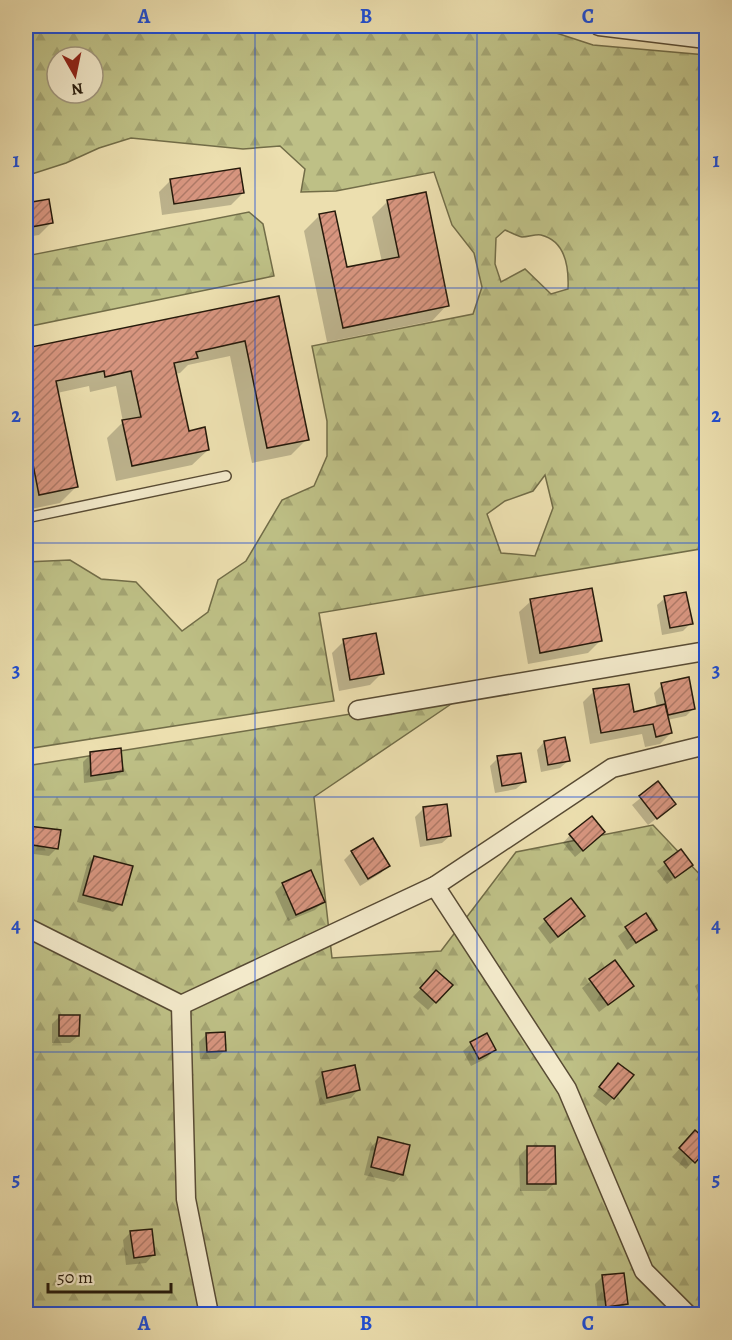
<svg xmlns="http://www.w3.org/2000/svg" width="732" height="1340" viewBox="0 0 732 1340" font-family="Alegreya,serif">
<style>
.forest{fill:url(#forest-firs);stroke:#726d48;stroke-width:1.5;fill-rule:evenodd}
.shadow{fill:#0003}
.building{fill:url(#building-hatch);stroke:#261a0b;stroke-width:1.5}
.lines{fill:none;stroke-linecap:round;stroke-linejoin:round}
.service-casing{stroke:#584b34;stroke-width:12}
.minor-casing{stroke:#584b34;stroke-width:21}
.service{stroke:#f3eacb;stroke-width:9}
.minor{stroke:#f3eacb;stroke-width:18}
.grid{fill:none;stroke:#1d4ed8;stroke-width:1.5;stroke-opacity:0.55}
.neatline{fill:none;stroke:#1d4ed8;stroke-width:2}
.grid-label{font-size:20px;text-anchor:middle;font-weight:bold;fill:#1d4ed8}
</style>
<defs>
<pattern id="forest-firs" width="22" height="20" patternUnits="userSpaceOnUse" patternTransform="scale(1.5)"><rect width="22" height="20" fill="#bec086"/><path d="M5 1l3.5 6h-7zM16 11l3.5 6h-7z" fill="#a3a472"/></pattern>
<pattern id="building-hatch" width="6" height="6" patternUnits="userSpaceOnUse" patternTransform="scale(1.5)"><rect width="6" height="6" fill="#d7957f"/><path d="M-1 1l2-2M0 6l6-6M5 7l2-2" fill="none" stroke="#ae7966"/></pattern>
</defs>
<rect width="100%" height="100%" fill="#ecdfaf"/>
<filter id="stains"><feTurbulence type="fractalNoise" baseFrequency=".00333" numOctaves="4"/><feColorMatrix values="0 0 0 0 .2 0 0 0 0 .09 0 0 0 0 .02 0 0 0 .5 -.17"/></filter>
<radialGradient id="worn" r=".72"><stop offset=".6" stop-color="#630" stop-opacity="0"/><stop offset="1" stop-color="#630" stop-opacity=".3"/></radialGradient>
<!-- forest -->
<g class="forest">
<path d="M26,26H535L593,45L706,55V548L319,613L334,701L26,749V562L70,560L101,579L136,582L182,631L208,612L218,580L246,561L282,500L314,486L327,456V421L312,346L473,314L482,287L474,253L452,225L434,172L336,191L301,192L305,169L280,146L243,149L131,138L99,148L66,163L32,174L26,173ZM57,57H93V93H57ZM505,230C510,232 517,236 522,237C529,237 535,234 541,235C566,241 569,267 568,289L551,294L525,269L501,282L495,264L496,238ZM545,475L553,508L535,556L501,553L487,514L505,501L533,491Z"/>
<polygon points="249,212 263,224 274,276 26,327 26,256"/>
<polygon points="463,696 314,797 332,958 441,951 516,852 653,825 706,881 706,1314 26,1314 26,766"/>
</g>
<!-- shadow -->
<g class="shadow">
<polygon points="171,180 243,193 231,205 162,215 159,192"/>
<polygon points="47,201 51,223 39,235 26,237 26,204"/>
<polygon points="388,201 447,305 432,321 327,342 304,231 320,215 345,269 382,262 372,217"/>
<polygon points="277,297 307,439 291,455 252,463 230,356 188,365 180,373 175,374 188,432 208,450 192,465 116,481 107,438 123,422 116,386 90,392 89,386 57,393 76,487 60,503 26,510 26,350"/>
<polygon points="665,598 691,623 683,631 662,635 657,605"/>
<polygon points="531,601 600,641 588,653 528,664 519,612"/>
<polygon points="344,641 382,673 370,685 339,691 332,653"/>
<polygon points="662,685 694,708 686,716 667,720 671,733 660,744 645,747 642,734 590,744 583,702 594,691 632,714 657,707 654,693"/>
<polygon points="544,742 568,761 560,768 541,772 537,750"/>
<polygon points="91,754 122,771 114,779 84,783 83,762"/>
<polygon points="498,758 524,782 516,789 495,793 490,766"/>
<polygon points="658,784 666,811 648,825 632,805"/>
<polygon points="706,797 706,811 701,802"/>
<polygon points="445,806 450,836 442,843 420,847 415,817 423,809"/>
<polygon points="28,827 57,848 49,856 26,853 26,830"/>
<polygon points="570,835 595,840 575,857 563,843"/>
<polygon points="681,851 691,864 667,884 657,871"/>
<polygon points="352,852 388,865 381,873 360,886 344,860"/>
<polygon points="94,857 121,904 113,912 77,902 87,865"/>
<polygon points="706,866 706,885 698,875"/>
<polygon points="283,884 323,902 315,910 288,921 275,892"/>
<polygon points="645,915 655,929 627,950 618,936"/>
<polygon points="545,921 575,924 550,944 538,928"/>
<polygon points="615,962 624,993 599,1012 582,988"/>
<polygon points="706,977 706,1015 695,986"/>
<polygon points="429,980 451,985 428,1010 413,997"/>
<polygon points="60,1016 78,1036 70,1043 52,1043 52,1024"/>
<polygon points="207,1034 224,1051 216,1059 200,1059 199,1042"/>
<polygon points="487,1035 494,1050 487,1058 471,1066 463,1051 471,1044"/>
<polygon points="611,1073 613,1098 606,1106 593,1096"/>
<polygon points="322,1074 358,1090 351,1098 320,1105 315,1081"/>
<polygon points="695,1132 706,1142 706,1147 686,1169 672,1157"/>
<polygon points="379,1139 409,1146 402,1175 394,1182 364,1175 371,1147"/>
<polygon points="527,1148 554,1184 546,1191 520,1191 519,1156"/>
<polygon points="131,1232 153,1255 146,1263 126,1265 123,1240"/>
<polygon points="602,1277 626,1304 618,1311 598,1314 595,1284"/>
</g>
<!-- building -->
<g class="building">
<polygon points="240,168 244,193 174,204 170,179"/>
<polygon points="426,192 449,306 343,328 319,214 335,211 347,267 399,257 387,200"/>
<polygon points="49,199 53,223 26,228 26,203"/>
<polygon points="279,296 309,440 267,448 245,341 196,352 198,358 174,363 189,431 205,427 209,450 132,466 122,420 141,417 131,371 105,377 104,371 56,381 78,487 39,495 26,429 26,348"/>
<polygon points="592,588 602,641 540,653 530,599"/>
<polygon points="686,592 693,624 670,628 664,596"/>
<polygon points="376,633 384,674 350,680 343,639"/>
<polygon points="689,677 695,709 668,715 661,683"/>
<polygon points="629,684 634,712 665,704 672,733 656,737 653,724 601,733 593,689"/>
<polygon points="565,737 570,761 548,765 544,741"/>
<polygon points="121,748 123,771 91,776 90,752"/>
<polygon points="521,753 526,782 502,786 497,756"/>
<polygon points="658,781 676,804 657,819 639,796"/>
<polygon points="447,804 451,836 427,840 423,807"/>
<polygon points="592,816 605,832 583,851 569,834"/>
<polygon points="28,826 61,830 58,849 26,844"/>
<polygon points="373,838 390,866 368,879 351,851"/>
<polygon points="681,849 693,865 675,878 664,862"/>
<polygon points="94,856 133,866 122,905 83,895"/>
<polygon points="311,870 325,902 296,915 282,883"/>
<polygon points="571,898 585,916 558,937 544,919"/>
<polygon points="646,913 657,930 636,943 625,927"/>
<polygon points="615,960 634,986 608,1005 589,979"/>
<polygon points="436,970 453,985 436,1003 420,988"/>
<polygon points="59,1015 80,1015 79,1036 59,1036"/>
<polygon points="225,1032 226,1051 207,1052 206,1033"/>
<polygon points="487,1033 496,1050 479,1059 470,1042"/>
<polygon points="618,1063 634,1075 614,1099 599,1087"/>
<polygon points="355,1065 360,1090 327,1098 322,1072"/>
<polygon points="695,1130 706,1140 706,1150 695,1163 679,1148"/>
<polygon points="378,1137 410,1145 403,1175 371,1167"/>
<polygon points="527,1146 555,1146 556,1184 527,1184"/>
<polygon points="152,1229 155,1255 134,1258 130,1231"/>
<polygon points="624,1273 628,1304 606,1307 602,1275"/>
</g>
<g class="lines">
<!-- service casing -->
<g class="service-casing">
<polyline id="service" points="26,518 226,476"/>
</g>
<!-- minor casing -->
<g class="minor-casing">
<g id="minor">
<polyline points="599,26 706,39"/>
<polyline points="358,710 706,651"/>
<polyline points="435,886 567,1089 644,1271 687,1314"/>
<polyline points="26,927 181,1005"/>
<polyline points="181,1005 435,886 612,768 706,745"/>
<polyline points="181,1005 186,1199 209,1314"/>
</g>
</g>
<!-- service -->
<use href="#service" class="service"/>
<!-- minor -->
<use href="#minor" class="minor"/>
</g>
<!-- grid -->
<path class="grid" d="M255,26V1314M477,26V1314M26,288H706M26,543H706M26,797H706M26,1052H706"/>
<!-- margin -->
<rect width="732" height="1340" fill="none" stroke="#ecdfaf" stroke-width="66"/>
<!-- north arrow -->
<g transform="translate(75 75) rotate(171)"><circle r="28" fill="#f3eacb" stroke="#a1977e" stroke-width="1.5"/>
<path d="M0-4.5L10 22L0 15L-10 22Z" fill="#8f2418"/>
<text y="-9" font-size="16" font-weight="bold" text-anchor="middle" fill="#261a0b">N</text>
</g>
<!-- scale -->
<path d="M48 1283v9h123v-9" fill="none" stroke="#261a0b" stroke-width="3"/>
<text x="57" y="1283" font-size="18" fill="#261a0b" stroke="#f3eacb" stroke-width="4.5" paint-order="stroke">50 m</text>
<rect x="33" y="33" width="666" height="1274" class="neatline"/>
<g class="grid-label">
<text x="144" y="23">A</text>
<text x="366" y="23">B</text>
<text x="588" y="23">C</text>
<text x="16" y="167">1</text>
<text x="716" y="167">1</text>
<text x="16" y="422">2</text>
<text x="716" y="422">2</text>
<text x="16" y="677">3</text>
<text x="716" y="677">3</text>
<text x="16" y="932">4</text>
<text x="716" y="932">4</text>
<text x="16" y="1186">5</text>
<text x="716" y="1186">5</text>
<text x="144" y="1330">A</text>
<text x="366" y="1330">B</text>
<text x="588" y="1330">C</text>
</g>
<rect width="100%" height="100%" filter="url(#stains)"/>
<rect width="100%" height="100%" fill="url(#worn)"/>
</svg>
